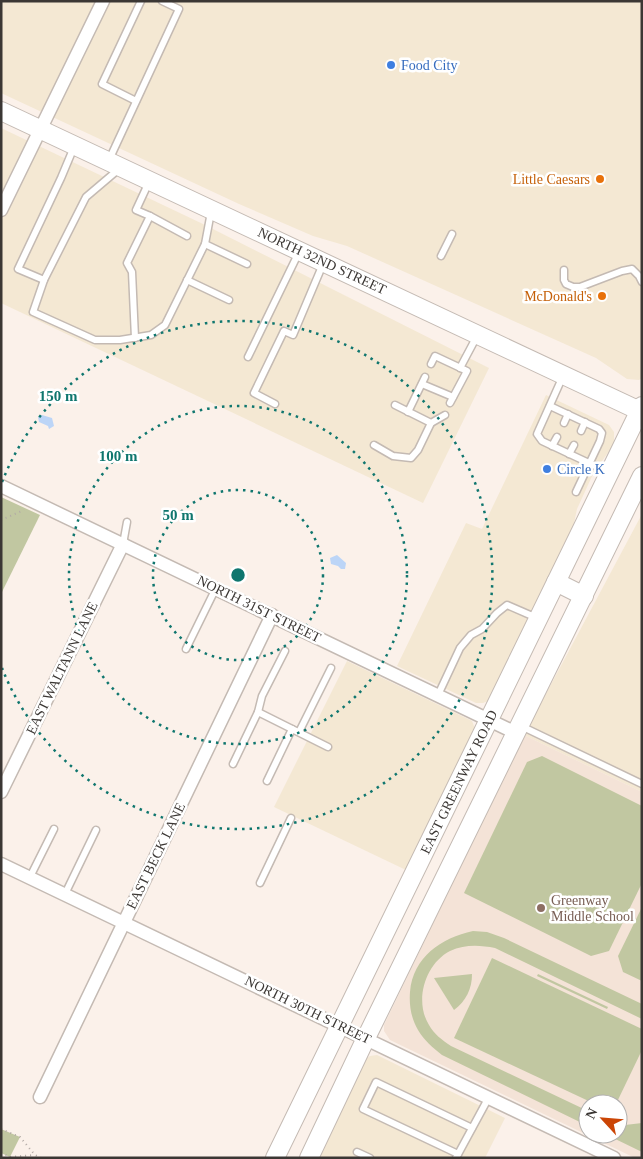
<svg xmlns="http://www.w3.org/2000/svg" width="643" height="1159" viewBox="0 0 643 1159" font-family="'Times New Roman',serif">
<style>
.commercial{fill:#f4e8d3}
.built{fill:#f4e3d7;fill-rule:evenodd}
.green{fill:#c1c7a1}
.water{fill:#bcd5f7}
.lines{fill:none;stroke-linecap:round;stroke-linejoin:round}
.service-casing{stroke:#c4bab3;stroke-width:9}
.minor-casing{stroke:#c4bab3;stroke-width:15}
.secondary-casing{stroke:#c4bab3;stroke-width:20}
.path{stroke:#b2aaa5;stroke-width:2;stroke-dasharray:1 4;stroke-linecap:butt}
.service{stroke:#fff;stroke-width:6}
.minor{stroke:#fff;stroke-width:12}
.secondary{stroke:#fff;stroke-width:18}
.ring{fill:none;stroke:#0f766e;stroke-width:2.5;stroke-dasharray:2.5 5}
.shop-dot{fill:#3f7fe0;stroke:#fff;stroke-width:2}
.food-dot{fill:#e8710a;stroke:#fff;stroke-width:2}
.education-dot{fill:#8d6e63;stroke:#fff;stroke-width:2}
.labels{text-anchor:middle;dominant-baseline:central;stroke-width:5;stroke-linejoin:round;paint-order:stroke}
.shop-label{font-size:14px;fill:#366cbe;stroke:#fff;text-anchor:start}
.food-label{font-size:14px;fill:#c56008;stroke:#fff;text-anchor:end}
.street-label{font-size:14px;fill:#3b3734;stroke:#fff}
.education-label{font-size:14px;fill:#785e54;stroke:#fff;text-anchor:start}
.centre{fill:#0f766e;stroke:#fff;stroke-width:2.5}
.ring-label{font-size:15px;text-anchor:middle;font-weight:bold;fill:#0f766e;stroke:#fff;stroke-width:5;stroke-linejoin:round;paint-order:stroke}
</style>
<rect width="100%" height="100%" fill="#fbf1ea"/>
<!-- commercial -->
<g class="commercial">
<polygon points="1,1 642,1 642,378 639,380 627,379 596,358 347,246 313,236 239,204 1,93"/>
<polygon points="1,128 203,224 489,368 423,503 1,303"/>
<polygon points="546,395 609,425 614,432 614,444 593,474 577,509 573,528 490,696 488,701 483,703 476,703 397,666 466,523 482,529"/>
<polygon points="642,514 642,792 524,735"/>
<polygon points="347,661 466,718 472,721 474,726 474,732 406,870 274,807"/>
<polygon points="377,1055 505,1118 485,1158 318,1158 366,1059 370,1056"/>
</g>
<!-- built -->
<path class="built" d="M524,735L642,792V1158H635L390,1040L384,1031V1025ZM588,1104H618V1134H588Z"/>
<!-- green -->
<g class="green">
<polygon points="1,497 40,515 1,594"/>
<polygon points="542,756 642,806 642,883 609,951 591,956 464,893 527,762"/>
<polygon points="642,907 642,981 623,972 618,956"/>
<path d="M473,931L487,932L504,938L642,1004V1019L495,948C480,945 465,944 450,951C425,964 414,1001 429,1025C434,1034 442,1040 451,1046L588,1111V1126L442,1055C433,1048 424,1040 418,1030C411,1018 409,1005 410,992C413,957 441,938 473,931Z"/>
<polygon points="492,958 642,1029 642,1050 616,1104 595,1104 454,1038"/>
<path d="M472,974C472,989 466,1001 454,1010L434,978Z"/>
<polygon points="538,974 608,1007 607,1009 537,976"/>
<polygon points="618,1123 625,1125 642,1123 642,1152 605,1134 618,1134"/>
<polygon points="1,1129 20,1137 10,1157 1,1153"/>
</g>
<!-- water -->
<g class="water">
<polygon points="42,415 52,418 54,426 49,429 48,426 39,422 38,417"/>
<polygon points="337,555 346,563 345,569 341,569 338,566 331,564 330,558"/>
</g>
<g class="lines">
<!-- service casing -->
<g class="service-casing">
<g id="service">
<polyline points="136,101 102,84 141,1"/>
<polyline points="74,147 61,178 18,269 44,280 86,197 119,169"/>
<polyline points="109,160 179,9 162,1"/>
<polyline points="211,212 205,244 247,264"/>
<polyline points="150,216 187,236"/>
<polyline points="441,256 452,234"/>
<polyline points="564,270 564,280 566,284 573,287 580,287 622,271 632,269 639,276 642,282"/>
<polyline points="44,280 33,312 95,340 120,340 151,335 165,325 205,244"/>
<polyline points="187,280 229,300"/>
<polyline points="135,338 132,272 127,263 150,216 136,210 149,182"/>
<polyline points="248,357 299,252"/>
<polyline points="431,364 435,356 467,371 450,403"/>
<polyline points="460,368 477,336"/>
<polyline points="563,376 537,434 542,441 608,472"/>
<polyline points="422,384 453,397"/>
<polyline points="275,404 254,393 284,331 293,335 323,264"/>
<polyline points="395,405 431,423 445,415"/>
<polyline points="550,406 599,429 602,433 600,441 576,492"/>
<polyline points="408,412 425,377"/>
<polyline points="564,423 568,414"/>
<polyline points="581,431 585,422"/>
<polyline points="374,445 393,456 411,458 418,450 431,423"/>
<polyline points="552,446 557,437"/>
<polyline points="569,454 574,445"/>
<polyline points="123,544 127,522"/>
<polyline points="186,649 216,588"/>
<polyline points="438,695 460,648 471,635 482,629 497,613 507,605 537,618"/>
<polyline points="258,712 262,696 285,651"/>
<polyline points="521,726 642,784"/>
<polyline points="299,732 331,668"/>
<polyline points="233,764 258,712 328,747"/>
<polyline points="267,781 292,729"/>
<polyline points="30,877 54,829"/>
<polyline points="260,883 291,818"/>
<polyline points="65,894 96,830"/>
<polyline points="357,1152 370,1158"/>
<polyline points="458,1154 363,1109 376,1082 472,1128"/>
<polyline points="456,1158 489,1097"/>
</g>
</g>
<!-- minor casing -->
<g class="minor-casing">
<g id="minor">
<polyline points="1,210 103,1"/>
<polyline points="1,486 516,733"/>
<polyline points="1,792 123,544"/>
<polyline points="1,864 614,1158"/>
<polyline points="40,1097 272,615"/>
</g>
</g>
<!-- secondary casing -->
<g class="secondary-casing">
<g id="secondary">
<polyline points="1,111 642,412"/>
<polyline points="556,582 584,596"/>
<polyline points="275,1158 642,406"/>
<polyline points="309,1158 366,1038 642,476"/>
</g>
</g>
<!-- path -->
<g class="path">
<polyline points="1,520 24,510"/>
<polyline points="1,1129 20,1137 35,1155 41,1158"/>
<polyline points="1,1153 10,1157 35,1155"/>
</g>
<!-- service -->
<use href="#service" class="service"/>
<!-- minor -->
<use href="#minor" class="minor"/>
<!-- secondary -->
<use href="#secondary" class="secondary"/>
</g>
<!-- distance rings -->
<g class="ring">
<circle cx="238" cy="575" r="85"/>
<circle cx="238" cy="575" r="169"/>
<path d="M2 482A254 254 0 1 1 2 668"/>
</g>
<!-- markers -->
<g class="shop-dot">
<circle cx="391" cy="65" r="5"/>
<circle cx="547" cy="469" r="5"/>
</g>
<g class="food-dot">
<circle cx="600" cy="179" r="5"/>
<circle cx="602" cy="296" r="5"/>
</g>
<circle class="education-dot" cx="541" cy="908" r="5"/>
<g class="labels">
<!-- shop labels -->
<g class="shop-label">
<text x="401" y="65">Food City</text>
<text x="557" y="469">Circle K</text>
</g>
<!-- food labels -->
<g class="food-label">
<text x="590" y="179">Little Caesars</text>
<text x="592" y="296">McDonald's</text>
</g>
<!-- street labels -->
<g class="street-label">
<text transform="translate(322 261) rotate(25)">NORTH 32ND STREET</text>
<text transform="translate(259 609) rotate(26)">NORTH 31ST STREET</text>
<text transform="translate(62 668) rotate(-64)">EAST WALTANN LANE</text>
<text transform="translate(459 782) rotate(-64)">EAST GREENWAY ROAD</text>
<text transform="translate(156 856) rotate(-64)">EAST BECK LANE</text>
<text transform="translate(308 1010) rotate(26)">NORTH 30TH STREET</text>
</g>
<!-- education labels -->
<g class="education-label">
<text x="551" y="900">Greenway<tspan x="551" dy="16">Middle School</tspan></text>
</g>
</g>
<circle cx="238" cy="575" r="8" class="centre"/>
<g class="ring-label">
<text x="58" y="401">150 m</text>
<text x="118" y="461">100 m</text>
<text x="178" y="520">50 m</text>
</g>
<!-- border -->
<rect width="643" height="1159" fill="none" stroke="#3b3734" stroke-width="5"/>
<!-- north arrow -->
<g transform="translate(603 1119) rotate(296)"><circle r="24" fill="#ffffff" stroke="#b1afae"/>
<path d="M0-4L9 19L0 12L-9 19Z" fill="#cb4505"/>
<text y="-8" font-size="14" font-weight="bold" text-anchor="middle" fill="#3b3734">N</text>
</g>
</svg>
